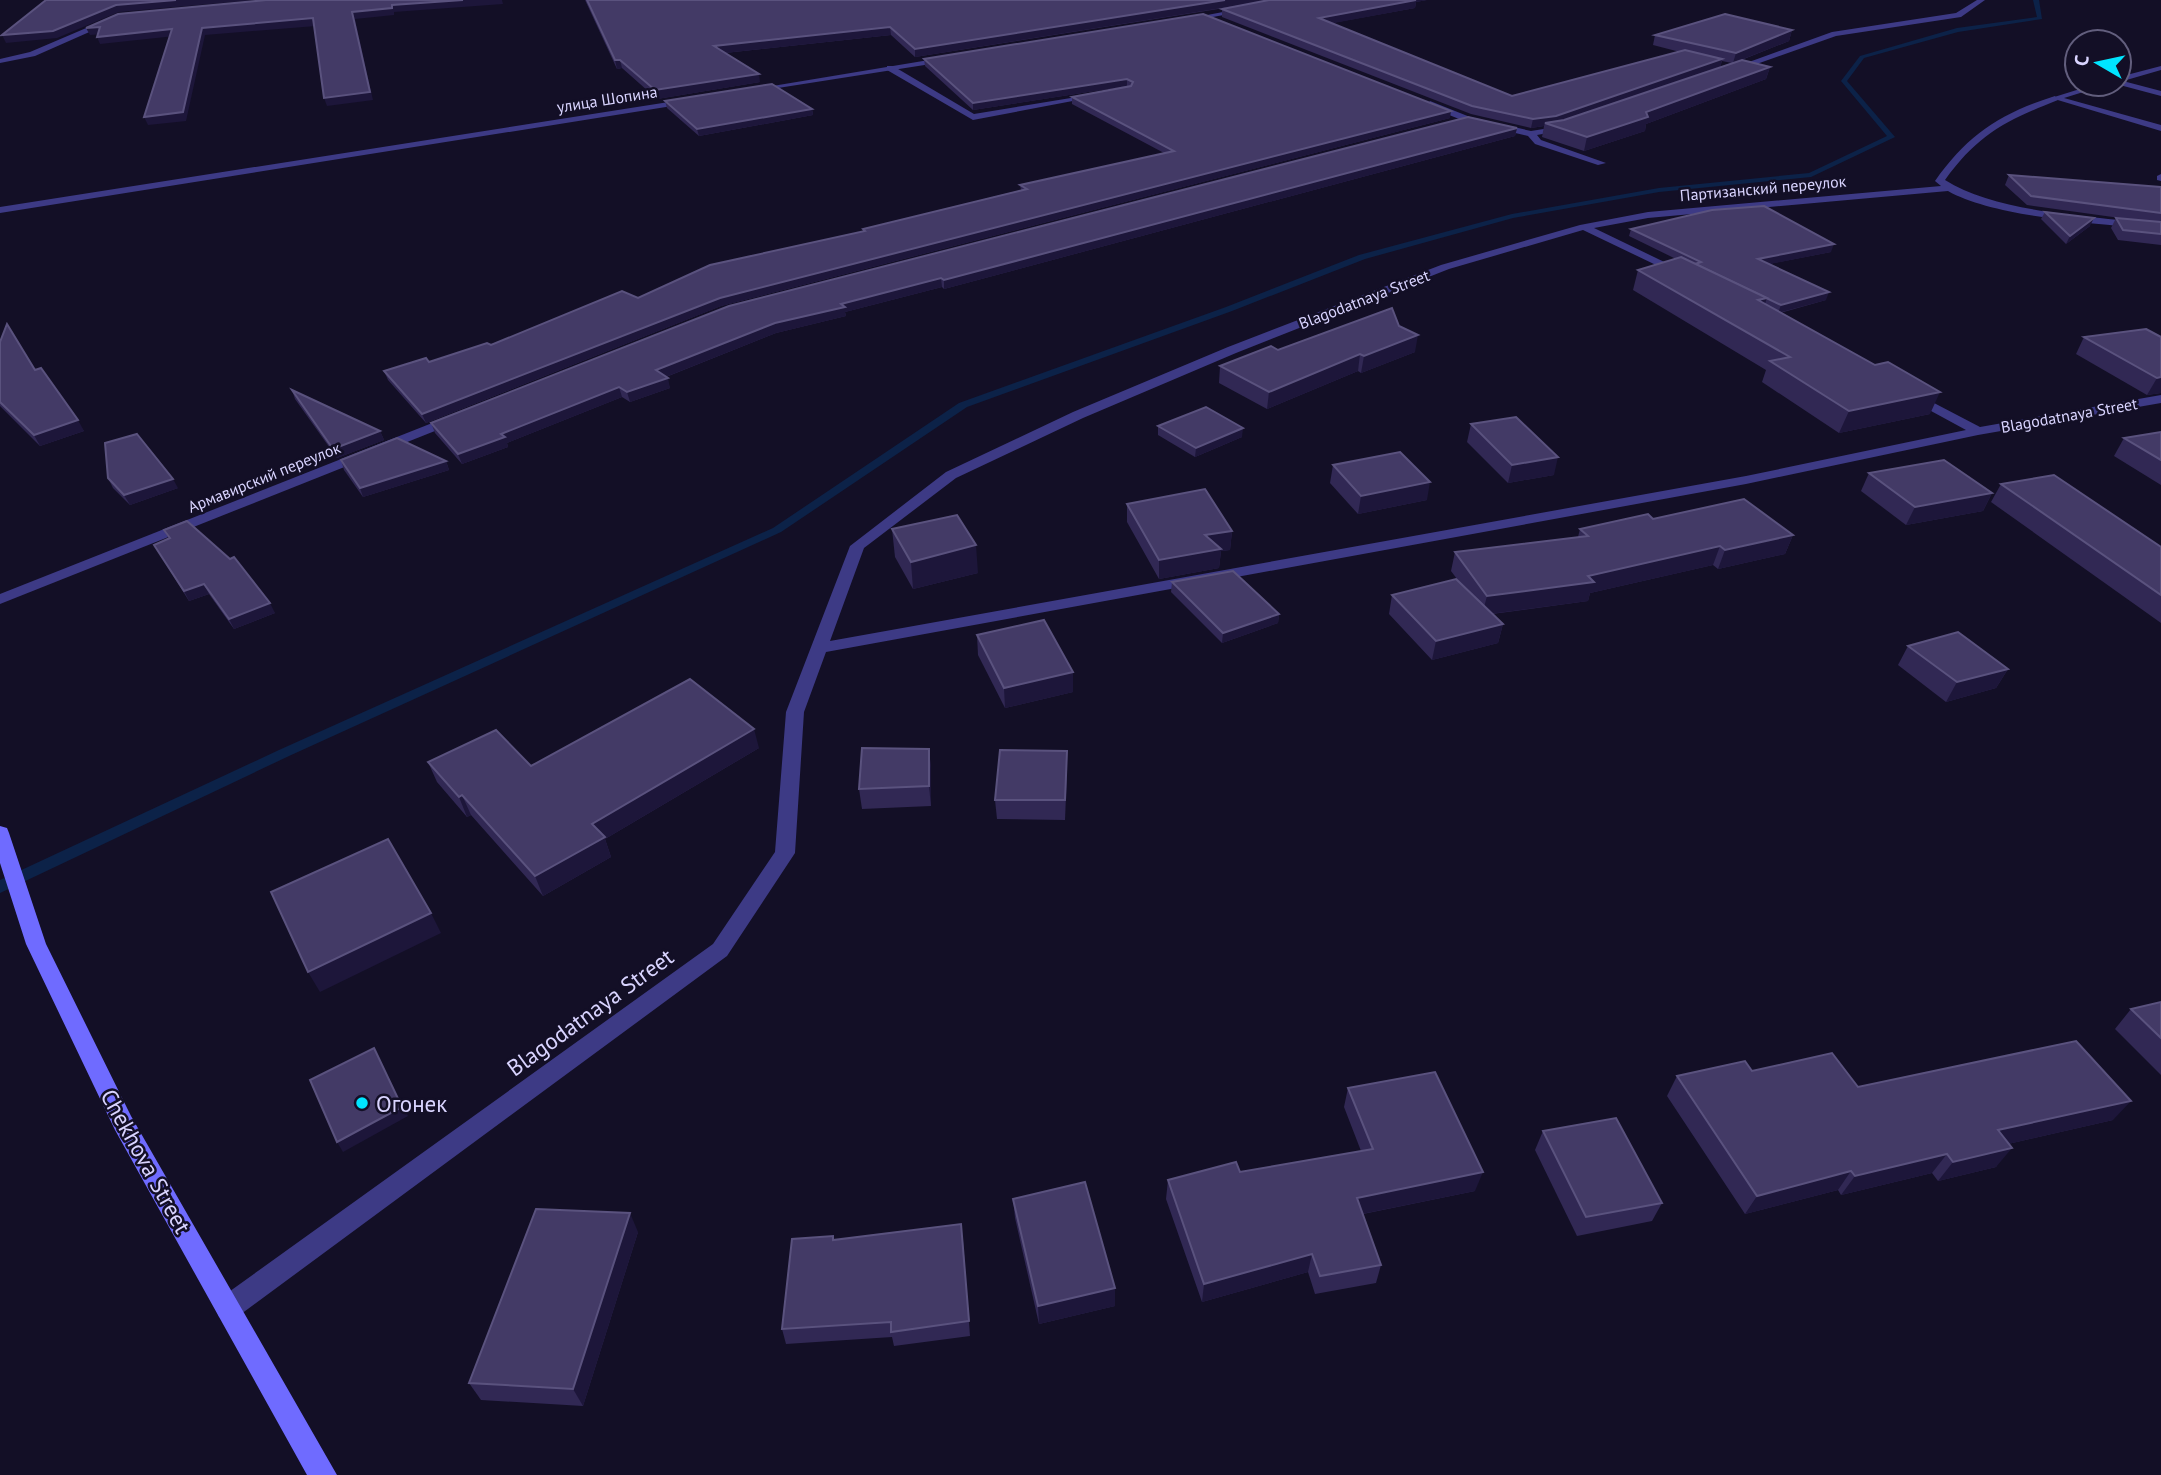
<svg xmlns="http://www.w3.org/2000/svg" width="2161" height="1475" viewBox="0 0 2161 1475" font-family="'PT Sans',sans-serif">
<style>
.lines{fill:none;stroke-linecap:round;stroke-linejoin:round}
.stream{fill:#0c2248;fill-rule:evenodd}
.lane{fill:#3d3a85;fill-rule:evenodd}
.street{fill:#3d3a85;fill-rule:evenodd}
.secondary{fill:#6f6bff;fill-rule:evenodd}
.wall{fill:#312854;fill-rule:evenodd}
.shaded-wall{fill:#1d163a}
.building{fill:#433a66;stroke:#5a527e;stroke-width:2}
.poi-dot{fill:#00e5ff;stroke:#130f26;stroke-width:2.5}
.labels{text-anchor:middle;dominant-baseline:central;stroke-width:5;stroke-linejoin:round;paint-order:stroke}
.far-street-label{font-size:16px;fill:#d9d4ff;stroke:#130f26}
.near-street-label{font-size:23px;fill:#d9d4ff;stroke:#130f26}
.near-poi-label{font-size:23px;fill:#d9d4ff;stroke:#130f26;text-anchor:start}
</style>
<rect width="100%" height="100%" fill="#130f26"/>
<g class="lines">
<!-- stream -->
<polygon class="stream" points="2033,0 2039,0 2042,19 1958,32 1864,58 1847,81 1895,137 1811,177 1659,192 1513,218 1365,259 1232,311 967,407 781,532 289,756 0,893 0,880 279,750 773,528 959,403 1226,307 1359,255 1512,214 1659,188 1809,173 1887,136 1841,81 1860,56 1957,28 2037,17"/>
<!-- lane -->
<g class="lane">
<polygon points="887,66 893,66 974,114 1095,94 1099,96 973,120 887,70"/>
<polygon points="2161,66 2161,70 2123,81 2161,91 2161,96 2116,84 2119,84 2119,77"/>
<polygon points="2096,84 2109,84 2064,98 2161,125 2161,131 2051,98"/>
<polygon points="2161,174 2161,181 2157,180 2157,176"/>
</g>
<!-- street -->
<g class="street">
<polygon points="1977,0 1985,0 1961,17 1836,36 1734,72 1727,70 1832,32 1956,13"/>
<polygon points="1244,8 1246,11 1185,22 1181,20"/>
<polygon points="105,20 112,22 35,56 0,63 0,59 30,52"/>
<polygon points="947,57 950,61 753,92 749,90"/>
<path d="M2055,96L2058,100C2007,120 1978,134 1945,180C1998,214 2099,217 2161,224V230C2105,224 1995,218 1948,191L1648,218L1594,228L1685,272L1686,274L1681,277L1583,230L1449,269L1236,353L1083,418L956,478L864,548L830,641L1746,476L1966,430L1909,399L1907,396L1913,392L1980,427L2161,395V403L1978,435L1746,484L826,652L804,712L795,853L727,956L237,1317L228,1321L219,1317L215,1308L219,1299L713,944L775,852L786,712L850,546L946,472L1073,412L1228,347L1441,265L1580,225L1648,212L1941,186L1935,181C1968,134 2001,113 2055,96Z"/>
<polygon points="688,99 691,103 0,213 0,207"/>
<polygon points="1430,101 1470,117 1531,131 1569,125 1569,129 1537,135 1541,140 1606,163 1598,165 1535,144 1528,136 1464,121 1427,106"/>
<polygon points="455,414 461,418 460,421 0,604 0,594"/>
</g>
<!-- secondary -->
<polygon class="secondary" points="0,826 7,828 9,833 46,944 131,1116 337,1475 307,1475 115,1130 26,944 0,863"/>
</g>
<!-- wall -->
<g class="wall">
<path d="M585,0H1427L1416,2L1415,8L1332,23L1512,96L1680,52L1653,45L1655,35L1792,30L1789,41L1739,61L1770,67L1766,79L1646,124L1645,131L1584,151L1542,137L1544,126L1531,128L1471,114L1222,17V9L1256,3L915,57L891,35L725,53L760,82L657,99L622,68L617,69ZM1722,61L1732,63L1720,67Z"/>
<polygon points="1203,14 1450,118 721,306 426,423 388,380 384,371 429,362 491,345 638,298 863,232 863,229 1021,190 1020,185 1164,153 1072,104 1072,97 1127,86 973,110 925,66 924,59"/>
<polygon points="665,101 812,109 813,115 699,136 667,108"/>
<polygon points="1517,128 1515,136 944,289 942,287 845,312 846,316 776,333 666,377 670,388 630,402 622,397 507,443 508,447 462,464 435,433 431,423 729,306"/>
<polygon points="2009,175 2161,187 2161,245 2118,240 2111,228 2116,218 2120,218 2027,205 2005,185"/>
<polygon points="2045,212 2090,226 2066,244 2041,219"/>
<polygon points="1631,229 1831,252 1769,264 1826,300 1780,313 1930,414 1839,433 1762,382 1766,370 1633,290 1638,270 1676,259 1629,236"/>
<polygon points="1399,326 1415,352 1361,373 1358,371 1267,409 1219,383 1220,366 1278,350"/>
<polygon points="2084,337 2161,337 2161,393 2147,395 2076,354"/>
<polygon points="0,342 35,370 84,431 40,446 0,406"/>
<polygon points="292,390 380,431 384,440 337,458 295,399"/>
<polygon points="1471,424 1554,475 1508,483 1467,442"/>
<polygon points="1158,426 1242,437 1195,457 1158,435"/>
<polygon points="2161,432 2161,485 2114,456 2124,438"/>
<polygon points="341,460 446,461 449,470 363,497 344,470"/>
<polygon points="1333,465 1427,500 1358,514 1330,483"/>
<polygon points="1869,473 1992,493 1983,511 1906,525 1861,491"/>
<polygon points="108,478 178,488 130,505 113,488"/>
<polygon points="2001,484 2161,547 2161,623 1991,502"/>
<polygon points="1127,504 1232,531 1230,550 1221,551 1219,568 1159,579 1127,522"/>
<polygon points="1653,519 1793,535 1785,554 1718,569 1713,565 1590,593 1588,601 1492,614 1503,624 1498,643 1432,660 1389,614 1392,595 1457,579 1451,571 1455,552 1578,537 1580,529"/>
<polygon points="892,529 978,573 913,589 895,557"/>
<polygon points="164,530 275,613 234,629 209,594 189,601 154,545 169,539"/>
<polygon points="1172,582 1279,614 1278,623 1222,643 1171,592"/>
<polygon points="977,635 1073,672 1073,692 1005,708 978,655"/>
<polygon points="1908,646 2008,669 1996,688 1946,702 1898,665"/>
<polygon points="759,748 605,839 611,857 543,896 471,815 467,817 437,782 428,762 531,766"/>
<polygon points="929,749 931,769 931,806 862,809 859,789"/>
<polygon points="1067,771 1065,820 997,819 995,800"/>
<polygon points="2161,1002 2161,1075 2115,1029 2131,1009"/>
<polygon points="1752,1071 1858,1087 2113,1120 2008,1144 1996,1167 1938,1181 1932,1173 1841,1195 1838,1190 1745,1214 1667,1096 1677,1076"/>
<polygon points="1348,1088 1475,1191 1363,1214 1381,1265 1376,1283 1315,1294 1308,1272 1202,1302 1166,1199 1168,1180 1240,1172 1361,1151 1344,1107"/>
<polygon points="1543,1131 1662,1203 1652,1221 1577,1236 1535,1150"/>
<polygon points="1013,1199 1115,1306 1039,1324 1015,1218"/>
<polygon points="638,1232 583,1406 481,1400 469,1383"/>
<polygon points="833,1236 834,1240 963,1240 970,1336 894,1346 892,1337 786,1344 782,1329"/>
</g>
<!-- shaded-wall -->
<g class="shaded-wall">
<polygon points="176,0 257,0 119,12 57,38 6,43 2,35 116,5"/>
<polygon points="463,0 502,0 503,4 394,12 394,15 355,19 373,100 327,106 324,98 352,12 392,5"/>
<polygon points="1225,0 1272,0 915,57 915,49"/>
<polygon points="1404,0 1427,0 1416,2 1415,8 1318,26 1319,18"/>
<polygon points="313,18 316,26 205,35 186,121 148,125 144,117 202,28"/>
<polygon points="100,27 103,34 90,35 86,28"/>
<polygon points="890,27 891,35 715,54 714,46"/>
<polygon points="172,29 175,36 100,44 97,37"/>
<polygon points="1792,30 1789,41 1733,63 1736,53"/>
<polygon points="1722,59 1720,68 1554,124 1545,123 1544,126 1531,128 1533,119"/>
<polygon points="615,60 620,60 622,68 617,69"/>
<polygon points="1770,67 1766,79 1646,124 1645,131 1584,151 1587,137 1646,112"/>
<polygon points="759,74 760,82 657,99 655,90"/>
<polygon points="1127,79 1127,86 973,110 973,103"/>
<polygon points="812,109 813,115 699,136 697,129"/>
<polygon points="1451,111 1450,118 721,306 426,423 422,414 720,298"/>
<polygon points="1517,128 1515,136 944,289 944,280"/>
<polygon points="2094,218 2090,226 2066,244 2070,236"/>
<polygon points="1834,244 1831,252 1755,267 1758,259"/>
<polygon points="941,278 942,287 845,312 846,316 776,333 658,380 656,370 775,323 841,304"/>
<polygon points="1829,292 1826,300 1778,313 1781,305"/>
<polygon points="1767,298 1760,318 1758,300"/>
<polygon points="1418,335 1415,352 1361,373 1364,356"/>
<polygon points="1360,354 1358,371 1267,409 1269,392"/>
<polygon points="2161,377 2161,393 2147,395 2157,378"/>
<polygon points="668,378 670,388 630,402 627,392"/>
<polygon points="619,387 622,397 507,443 508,447 462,464 458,454 501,434"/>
<polygon points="1940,392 1930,414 1839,433 1849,411"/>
<polygon points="78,420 84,431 40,446 34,435"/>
<polygon points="1243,428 1242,437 1195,457 1196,448"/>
<polygon points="380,431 384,440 337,458 333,449"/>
<polygon points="1558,457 1554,475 1508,483 1512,465"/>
<polygon points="446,461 449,470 363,497 360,488"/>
<polygon points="173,479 178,488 130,505 124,495"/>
<polygon points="1430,482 1427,500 1358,514 1361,496"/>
<polygon points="1992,493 1983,511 1906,525 1915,507"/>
<polygon points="1232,531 1230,550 1221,551 1219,568 1159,579 1159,560 1205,535"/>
<polygon points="1793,535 1785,554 1718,569 1725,550"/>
<polygon points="976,545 978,573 913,589 911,562"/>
<polygon points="1720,546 1713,565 1590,593 1588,601 1482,615 1487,596 1588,576"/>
<polygon points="204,584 209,594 189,601 184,591"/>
<polygon points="270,603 275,613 234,629 229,619"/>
<polygon points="1279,614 1278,623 1222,643 1223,633"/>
<polygon points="1503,624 1498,643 1432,660 1436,641"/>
<polygon points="2008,669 1996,688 1946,702 1957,682"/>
<polygon points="1073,672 1073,692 1005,708 1004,688"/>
<polygon points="754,729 759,748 605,839 611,857 543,896 535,876 592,824"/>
<polygon points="929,749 931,769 931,806 929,786"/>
<polygon points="462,795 471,815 467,817 459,797"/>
<polygon points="431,913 441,933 320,992 308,972"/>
<polygon points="374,1048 408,1116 343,1152 337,1142"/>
<polygon points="2131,1101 2113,1120 1982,1150 1998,1130"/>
<polygon points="2012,1148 1996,1167 1938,1181 1953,1162"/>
<polygon points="1947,1154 1932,1173 1841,1195 1855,1176"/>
<polygon points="1851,1171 1838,1190 1745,1214 1757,1196"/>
<polygon points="1483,1172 1475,1191 1352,1216 1357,1198"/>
<polygon points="630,1213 638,1232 583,1406 573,1389"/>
<polygon points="1312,1254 1308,1272 1202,1302 1204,1284"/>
<polygon points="1115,1288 1115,1306 1039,1324 1038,1306"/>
</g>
<!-- building -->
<g class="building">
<polygon points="46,0 176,0 116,5 53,31 2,35"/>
<polygon points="266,0 463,0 392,5 392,8 352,12 370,92 324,98 313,18 202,28 183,112 144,117 172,29 97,37 100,27 86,28 118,14"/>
<polygon points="587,0 1225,0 915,49 890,27 714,46 759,74 655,90 620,60 615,60"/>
<polygon points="1269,0 1416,0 1319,18 1512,96 1685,50 1722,59 1556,116 1533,119 1472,106 1222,9"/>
<polygon points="1203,14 1451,111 720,298 422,414 384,371 426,358 429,362 487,343 491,345 622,291 638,298 710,265 865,231 863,229 1027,189 1020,185 1174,151 1072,97 1131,86 1133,82 1127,79 973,103 924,59"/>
<polygon points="1725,14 1792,30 1736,53 1655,35"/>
<polygon points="1742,60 1770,67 1646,112 1648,117 1587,137 1545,123 1564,120"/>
<polygon points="772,84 812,109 697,129 665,101"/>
<polygon points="1468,117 1517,128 944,280 941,278 841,304 845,307 775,323 656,370 668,378 627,392 619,387 501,434 505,437 458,454 431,423 729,306"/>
<polygon points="2009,175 2161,187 2161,213 2031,196"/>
<polygon points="1764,206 1834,244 1758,259 1829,292 1781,305 1695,264 1701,262 1631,229 1712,210"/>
<polygon points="2045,212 2094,218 2070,236"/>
<polygon points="2116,218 2161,222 2161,234 2123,230"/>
<polygon points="1681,257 1767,298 1758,300 1875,365 1888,362 1940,392 1849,411 1770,361 1790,357 1638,270"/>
<polygon points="1392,308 1399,326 1418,335 1364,356 1360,354 1269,392 1220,366 1271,346 1278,350"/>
<polygon points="7,324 35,370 41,368 78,420 34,435 0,402 0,342"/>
<polygon points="2146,329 2161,337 2161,377 2157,378 2084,337"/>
<polygon points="292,390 380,431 333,449"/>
<polygon points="1206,407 1243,428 1196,448 1158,426"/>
<polygon points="1516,417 1558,457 1512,465 1471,424"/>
<polygon points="2161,432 2161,460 2124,438"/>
<polygon points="137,434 173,479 124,495 108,478 105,443"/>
<polygon points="397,438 446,461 360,488 341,460"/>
<polygon points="1400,452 1430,482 1361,496 1333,465"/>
<polygon points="1944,460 1992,493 1915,507 1869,473"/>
<polygon points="2054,475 2161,547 2161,595 2001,484"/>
<polygon points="1205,489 1232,531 1205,535 1221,549 1159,560 1127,504"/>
<polygon points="1744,499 1793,535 1725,550 1720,546 1588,576 1594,582 1487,596 1455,552 1588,536 1580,529 1648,514 1653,519"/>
<polygon points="957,515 976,545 911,562 892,529"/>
<polygon points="187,521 230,559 234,557 270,603 229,619 204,584 184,591 154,545 170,538 164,530"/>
<polygon points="1233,571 1279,614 1223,633 1172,582"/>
<polygon points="1456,579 1503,624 1436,641 1392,595"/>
<polygon points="1044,620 1073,672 1004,688 977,635"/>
<polygon points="1958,632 2008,669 1957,682 1908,646"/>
<polygon points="690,679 754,729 592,824 605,837 535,876 462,795 459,797 428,762 496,730 531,766"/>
<polygon points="862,748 929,749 929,786 859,789"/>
<polygon points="1000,750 1067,751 1065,800 995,800"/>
<polygon points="388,839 431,913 308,972 271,892"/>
<polygon points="2161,1002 2161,1038 2131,1009"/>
<polygon points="2076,1041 2131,1101 1998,1130 2012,1148 1953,1162 1947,1154 1855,1176 1851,1171 1757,1196 1677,1076 1745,1061 1752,1071 1832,1053 1858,1087"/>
<polygon points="374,1048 402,1107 337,1142 310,1080"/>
<polygon points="1435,1072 1483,1172 1357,1198 1381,1265 1320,1276 1312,1254 1204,1284 1168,1180 1236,1162 1240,1172 1373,1149 1348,1088"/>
<polygon points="1616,1118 1662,1203 1586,1217 1543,1131"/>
<polygon points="1085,1182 1115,1288 1038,1306 1013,1199"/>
<polygon points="536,1209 630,1213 573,1389 469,1383"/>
<polygon points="961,1224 969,1321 891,1332 891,1322 782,1329 792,1239 833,1236 833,1240"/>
</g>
<!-- markers -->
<circle class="poi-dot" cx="362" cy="1103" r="7"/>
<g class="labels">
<!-- far-street labels -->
<g class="far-street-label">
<text transform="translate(607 99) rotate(-9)">улица Шопина</text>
<text transform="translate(1763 188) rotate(-5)">Партизанский переулок</text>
<text transform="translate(1364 299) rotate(-21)">Blagodatnaya Street</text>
<text transform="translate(2069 415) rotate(-10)">Blagodatnaya Street</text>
<text transform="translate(264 477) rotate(-22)">Армавирский переулок</text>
</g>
<!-- near-street labels -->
<g class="near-street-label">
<text transform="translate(590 1012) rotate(-36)">Blagodatnaya Street</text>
<text transform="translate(146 1161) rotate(61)">Chekhova Street</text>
</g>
<!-- near-poi labels -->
<g class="near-poi-label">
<text x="376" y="1103">Огонек</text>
</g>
</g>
<!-- north arrow -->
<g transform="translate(2098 63) rotate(279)"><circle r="33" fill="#130f26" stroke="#625e7d" stroke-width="2"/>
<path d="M0-5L12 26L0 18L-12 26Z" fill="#00e5ff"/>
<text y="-10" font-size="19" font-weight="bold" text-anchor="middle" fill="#d9d4ff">С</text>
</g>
</svg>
